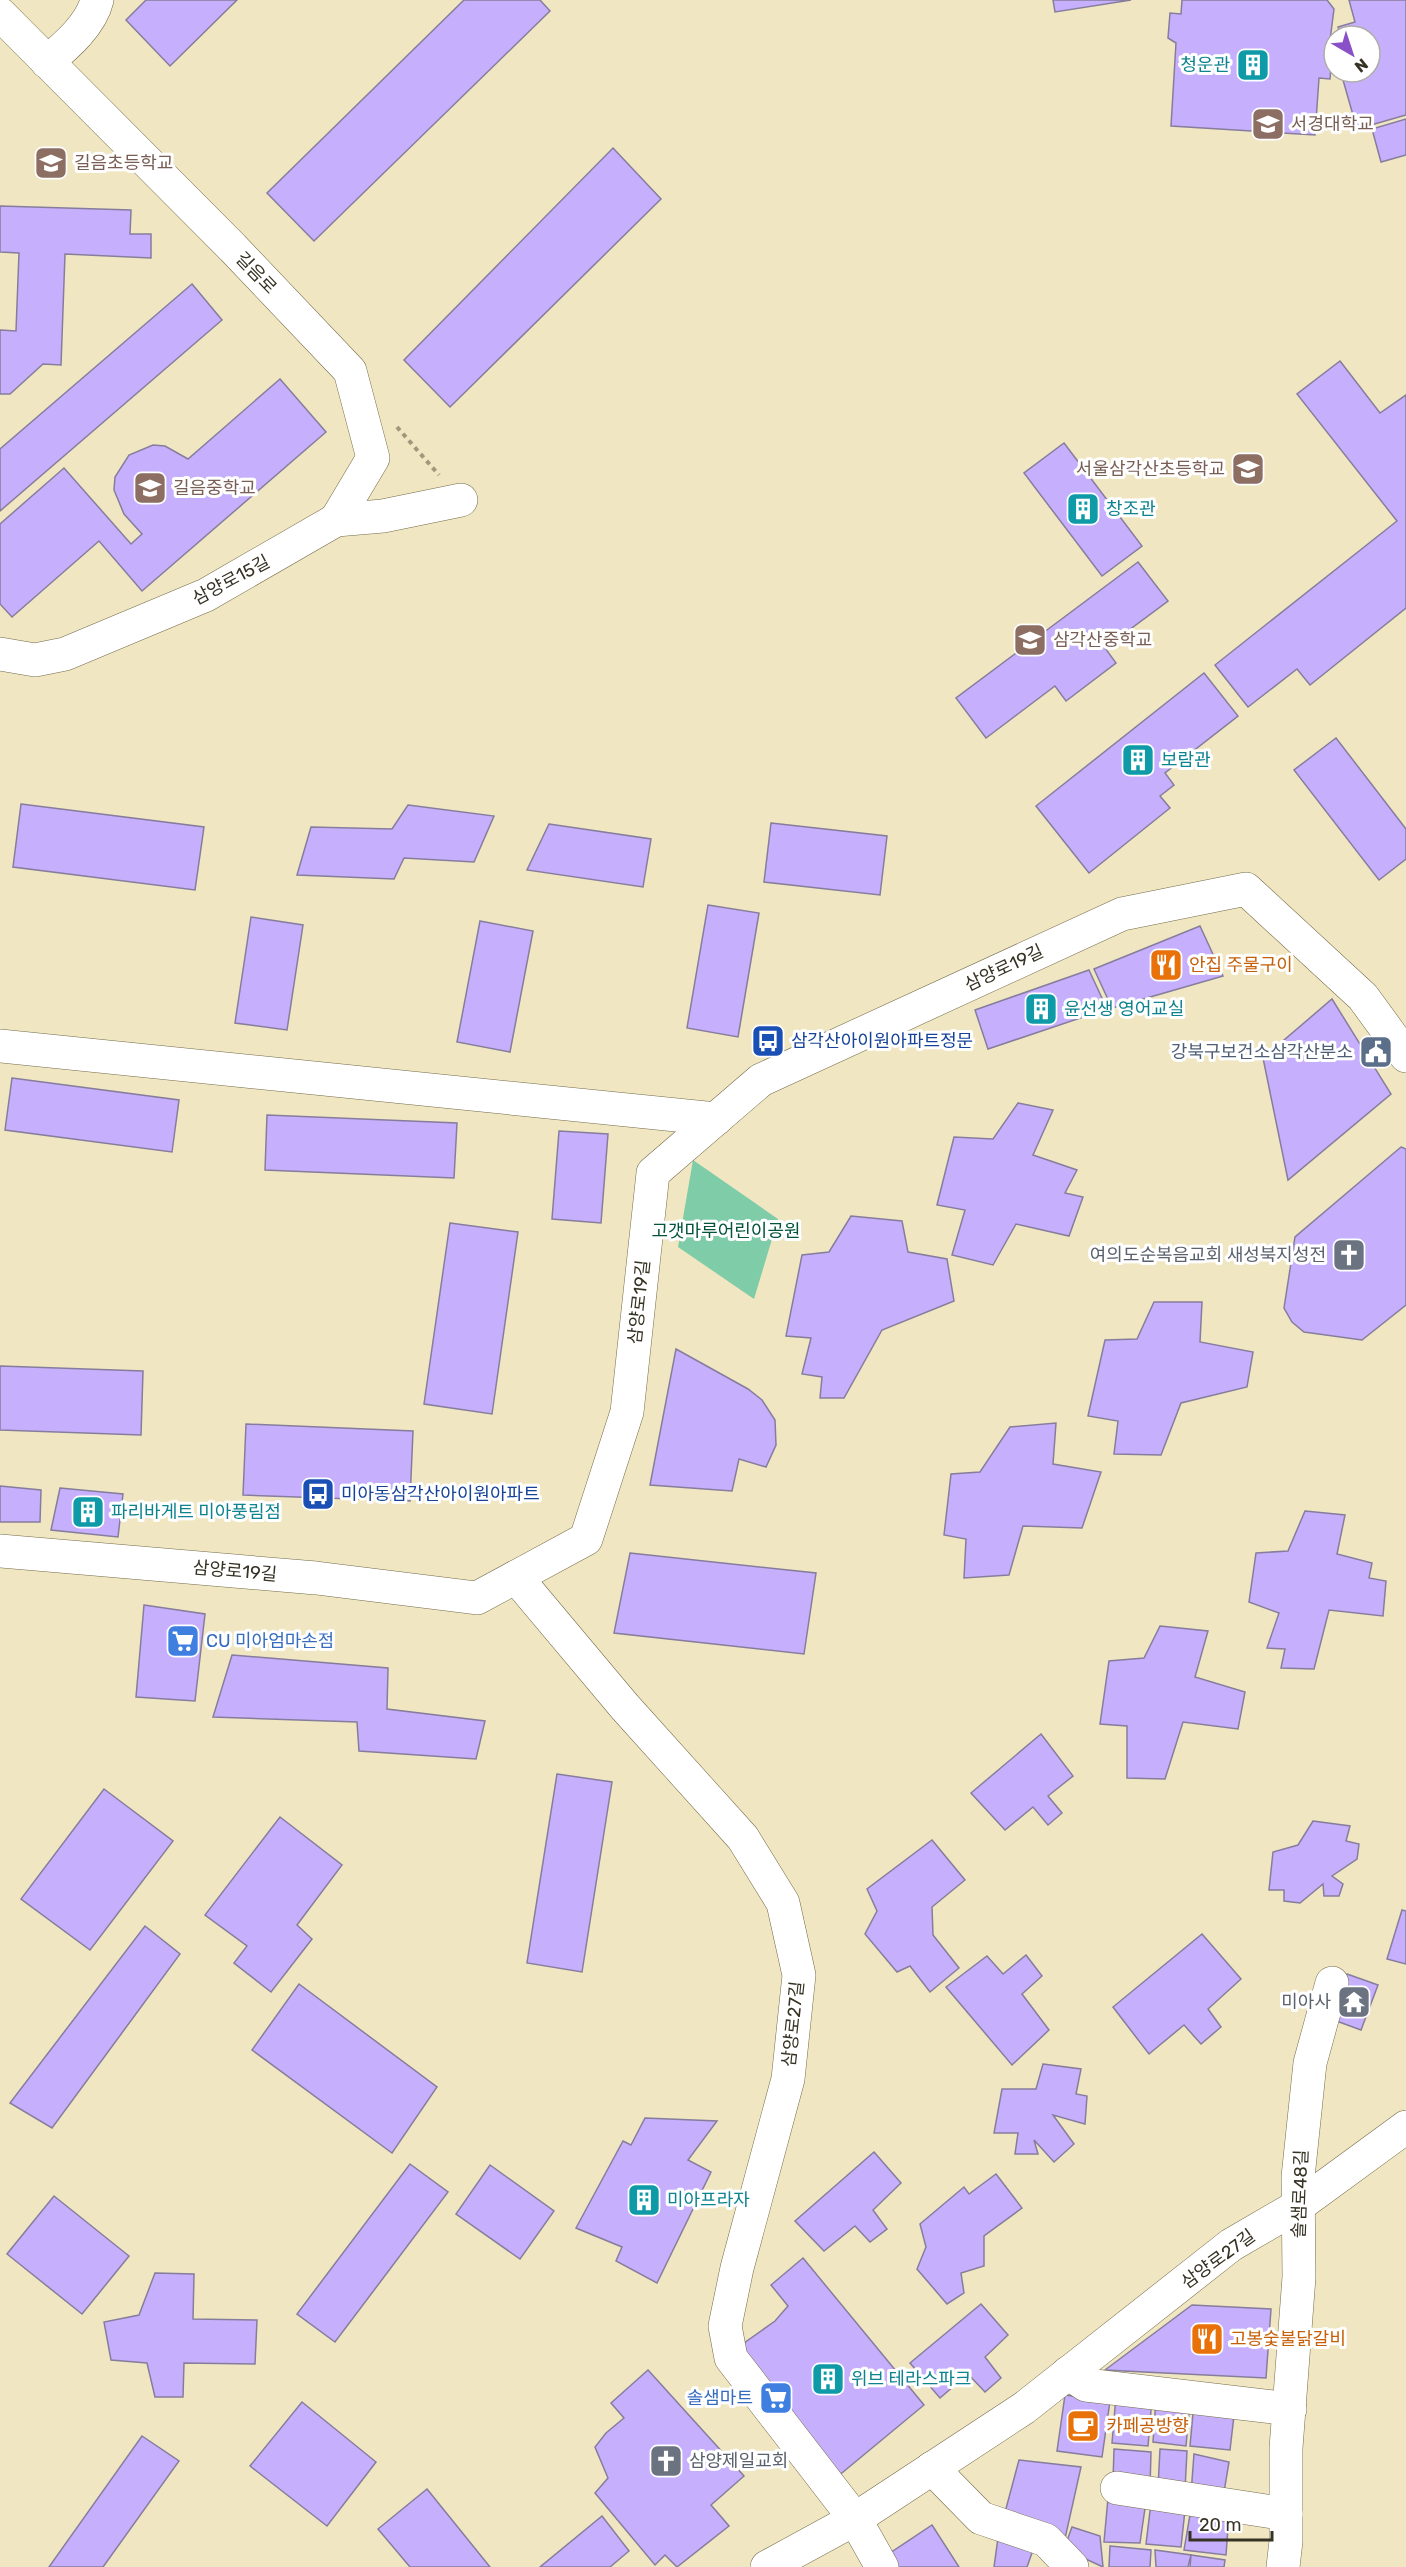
<svg xmlns="http://www.w3.org/2000/svg" width="1406" height="2567" viewBox="0 0 1406 2567" font-family="Rubik,'Noto Sans KR',sans-serif">
<style>
.green{fill:#7fcca9}
.building{fill:#c6b0fd;stroke:#867d9d;stroke-width:1.5}
.lines{fill:none;stroke-linecap:round;stroke-linejoin:round}
.minor-casing{stroke:#746b4a;stroke-width:34}
.path{stroke:#a0987d;stroke-width:4;stroke-dasharray:4.5 4.5;stroke-linecap:butt}
.minor{stroke:#fff;stroke-width:33}
.labels{text-anchor:middle;dominant-baseline:central;stroke-width:6;stroke-linejoin:round;paint-order:stroke}
.culture-label{font-size:18px;fill:#0d838f;stroke:#fff;text-anchor:start}
.education-label{font-size:18px;fill:#785e54;stroke:#fff;text-anchor:start}
.street-label{font-size:18px;fill:#363224;stroke:#fff}
.food-label{font-size:18px;fill:#c56008;stroke:#fff;text-anchor:start}
.transit-label{font-size:18px;fill:#164399;stroke:#fff;text-anchor:start}
.service-label{font-size:18px;fill:#4e5e75;stroke:#fff;text-anchor:end}
.park-label{font-size:18px;fill:#02543a;stroke:#fff}
.worship-label{font-size:18px;fill:#5b616d;stroke:#fff;text-anchor:end}
.shop-label{font-size:18px;fill:#366cbe;stroke:#fff;text-anchor:start}
</style>
<rect width="100%" height="100%" fill="#f0e6c1"/>
<!-- green -->
<polygon class="green" points="693,1160 778,1219 754,1299 678,1247"/>
<!-- building -->
<g class="building">
<polygon points="146,0 237,0 170,66 126,20"/>
<polygon points="464,0 540,0 550,11 314,241 267,193"/>
<polygon points="1053,0 1131,0 1055,12"/>
<polygon points="1182,0 1327,0 1334,9 1329,48 1332,53 1330,79 1319,78 1315,135 1171,126 1176,43 1168,38 1170,13 1181,14"/>
<polygon points="1349,0 1406,0 1406,115 1357,129 1343,80 1353,77 1352,72 1370,72 1370,36 1341,36 1338,27 1355,22"/>
<polygon points="1406,119 1406,155 1381,162 1372,129"/>
<polygon points="613,148 661,199 450,407 404,360"/>
<polygon points="0,206 131,210 130,234 151,234 151,258 65,254 61,365 43,364 10,394 0,394 0,330 16,331 19,253 0,252"/>
<polygon points="192,284 222,320 0,511 0,449"/>
<polygon points="1340,361 1380,413 1406,395 1406,608 1310,685 1297,669 1248,707 1215,665 1397,521 1297,394"/>
<polygon points="280,379 326,432 142,591 99,541 12,617 0,604 0,524 64,468 131,544 142,534 124,514 114,490 115,477 129,455 153,445 165,446 188,459"/>
<polygon points="1064,443 1142,546 1102,576 1024,473"/>
<polygon points="1138,562 1168,601 1105,648 1116,663 1066,701 1055,686 986,738 956,698"/>
<polygon points="1204,673 1238,716 1165,773 1174,785 1160,796 1170,808 1089,873 1036,806"/>
<polygon points="1336,738 1406,829 1406,859 1379,880 1294,770"/>
<polygon points="21,804 204,827 195,890 13,867"/>
<polygon points="408,805 494,816 474,862 404,858 394,879 297,875 311,827 392,829"/>
<polygon points="771,823 887,836 880,895 764,882"/>
<polygon points="549,824 651,839 643,887 527,870"/>
<polygon points="708,905 759,913 738,1037 687,1028"/>
<polygon points="251,917 303,925 287,1030 235,1023"/>
<polygon points="480,921 533,931 510,1052 457,1042"/>
<polygon points="1200,926 1223,976 1112,1008 1094,969"/>
<polygon points="1089,970 1107,1009 988,1049 975,1010"/>
<polygon points="1332,999 1391,1094 1288,1180 1263,1058"/>
<polygon points="12,1078 179,1100 172,1152 5,1130"/>
<polygon points="1018,1103 1053,1110 1033,1155 1077,1170 1065,1193 1083,1197 1069,1236 1016,1224 993,1265 952,1255 965,1210 937,1205 954,1137 993,1139"/>
<polygon points="267,1115 457,1123 454,1178 265,1170"/>
<polygon points="559,1131 608,1134 601,1223 552,1219"/>
<polygon points="1401,1147 1406,1149 1406,1305 1362,1340 1304,1332 1292,1322 1284,1308 1295,1237"/>
<polygon points="851,1216 902,1221 908,1252 947,1259 954,1301 882,1330 844,1398 820,1398 822,1377 802,1374 811,1338 786,1336 802,1255 829,1252"/>
<polygon points="450,1223 518,1232 492,1414 424,1404"/>
<polygon points="1154,1302 1202,1302 1200,1342 1253,1352 1247,1387 1181,1403 1161,1455 1114,1454 1118,1421 1088,1416 1105,1340 1137,1339"/>
<polygon points="676,1349 748,1389 762,1400 775,1420 776,1445 766,1467 739,1459 732,1491 650,1485"/>
<polygon points="0,1366 143,1371 141,1435 0,1430"/>
<polygon points="1056,1423 1053,1464 1101,1472 1082,1528 1023,1526 1009,1575 964,1578 966,1539 944,1535 951,1474 980,1472 1010,1427"/>
<polygon points="246,1424 413,1431 410,1501 243,1495"/>
<polygon points="0,1486 41,1490 40,1522 0,1522"/>
<polygon points="60,1488 123,1494 118,1537 51,1530"/>
<polygon points="1305,1511 1345,1515 1337,1554 1372,1563 1369,1578 1386,1581 1383,1616 1329,1610 1314,1669 1281,1668 1285,1649 1267,1648 1279,1613 1249,1602 1256,1553 1288,1551"/>
<polygon points="630,1553 816,1573 804,1654 614,1633"/>
<polygon points="144,1605 205,1614 195,1701 136,1697"/>
<polygon points="1160,1626 1208,1631 1195,1677 1245,1692 1238,1729 1183,1722 1165,1779 1127,1778 1127,1726 1100,1724 1109,1661 1144,1658"/>
<polygon points="232,1655 388,1668 387,1709 485,1721 476,1759 359,1751 357,1722 213,1717"/>
<polygon points="1041,1734 1073,1776 1048,1796 1062,1813 1048,1825 1033,1807 1005,1830 971,1793"/>
<polygon points="557,1774 612,1782 582,1972 527,1963"/>
<polygon points="104,1789 173,1841 90,1950 21,1899"/>
<polygon points="280,1817 342,1865 297,1925 312,1939 271,1992 234,1963 247,1946 205,1915"/>
<polygon points="1313,1821 1350,1826 1346,1841 1359,1844 1357,1859 1332,1876 1343,1884 1339,1896 1324,1896 1323,1884 1300,1903 1284,1901 1284,1890 1269,1890 1273,1852 1298,1845"/>
<polygon points="932,1840 965,1880 932,1907 933,1935 959,1968 930,1992 910,1966 897,1972 865,1934 877,1911 867,1889"/>
<polygon points="1402,1910 1406,1911 1406,1964 1387,1959"/>
<polygon points="145,1926 180,1954 52,2128 10,2103"/>
<polygon points="1202,1934 1241,1979 1208,2009 1221,2027 1201,2044 1184,2025 1149,2054 1113,2007"/>
<polygon points="1026,1955 1042,1976 1022,1994 1049,2030 1012,2065 946,1987 987,1956 1003,1974"/>
<polygon points="1347,1974 1378,1985 1361,2030 1331,2019"/>
<polygon points="299,1984 437,2087 392,2153 252,2050"/>
<polygon points="1043,2064 1081,2069 1076,2094 1087,2096 1085,2124 1053,2115 1074,2144 1054,2162 1034,2140 1038,2154 1015,2154 1018,2133 994,2133 1002,2089 1036,2089"/>
<polygon points="645,2118 717,2121 688,2160 711,2172 657,2283 616,2261 622,2247 576,2228 623,2141 631,2145"/>
<polygon points="874,2152 901,2183 873,2210 887,2229 870,2242 855,2226 824,2251 795,2221"/>
<polygon points="410,2164 448,2192 335,2342 297,2314"/>
<polygon points="490,2165 554,2211 520,2259 456,2214"/>
<polygon points="996,2174 1022,2208 984,2236 984,2266 961,2273 964,2293 947,2304 917,2269 926,2247 920,2224 964,2187 969,2194"/>
<polygon points="54,2196 129,2256 82,2314 7,2254"/>
<polygon points="803,2258 924,2405 837,2477 730,2353 775,2321 788,2306 771,2285"/>
<polygon points="155,2273 194,2274 193,2319 257,2320 255,2364 184,2363 183,2397 155,2397 147,2363 111,2360 104,2322 139,2315"/>
<polygon points="981,2304 1008,2335 985,2357 1001,2378 985,2392 968,2374 940,2398 910,2363"/>
<polygon points="1192,2305 1271,2309 1266,2378 1105,2370"/>
<polygon points="648,2370 744,2476 711,2505 729,2526 677,2567 665,2555 655,2565 595,2493 608,2478 595,2447 606,2433 624,2418 611,2403"/>
<polygon points="1065,2395 1110,2401 1102,2457 1057,2451"/>
<polygon points="1116,2396 1152,2399 1148,2446 1112,2443"/>
<polygon points="1156,2399 1190,2402 1186,2446 1153,2442"/>
<polygon points="302,2402 376,2462 327,2526 250,2466"/>
<polygon points="1194,2402 1235,2407 1230,2450 1190,2446"/>
<polygon points="142,2436 179,2461 103,2567 49,2567"/>
<polygon points="1114,2449 1151,2452 1150,2487 1113,2481"/>
<polygon points="1160,2449 1187,2451 1185,2489 1158,2488"/>
<polygon points="1194,2454 1229,2462 1223,2498 1191,2494"/>
<polygon points="1019,2460 1081,2467 1064,2543 1004,2516"/>
<polygon points="427,2489 490,2567 410,2567 378,2529"/>
<polygon points="1108,2498 1146,2501 1140,2543 1104,2542"/>
<polygon points="1151,2503 1185,2510 1181,2547 1146,2544"/>
<polygon points="1191,2509 1229,2514 1226,2555 1184,2550"/>
<polygon points="602,2516 629,2551 610,2567 540,2567"/>
<polygon points="932,2525 959,2567 889,2567 884,2557"/>
<polygon points="1072,2527 1100,2536 1103,2567 1064,2549"/>
<polygon points="998,2538 1033,2550 1027,2567 994,2567"/>
<polygon points="1110,2546 1151,2550 1150,2567 1109,2567"/>
<polygon points="1155,2550 1191,2555 1188,2567 1156,2567"/>
<polygon points="1191,2555 1225,2560 1224,2567 1190,2567"/>
</g>
<g class="lines">
<!-- minor casing -->
<g class="minor-casing">
<g id="minor">
<polyline points="0,14 233,248 350,371 373,458 336,520"/>
<path d="M47,62C66,46 91,25 97,0"/>
<polyline points="0,654 35,660 65,654 206,595 336,520 383,516 461,500"/>
<polyline points="0,1046 716,1119"/>
<polyline points="0,1551 316,1578 477,1598 586,1539 627,1412 653,1173 761,1080 1122,914 1246,889 1363,997 1406,1056"/>
<polyline points="516,1577 625,1707 743,1838 783,1903 799,1975 788,2079 737,2268 725,2326 731,2358 855,2519 882,2567"/>
<polyline points="1068,2373 1086,2385 1290,2409"/>
<polyline points="932,2468 981,2518 1046,2540 1072,2567"/>
<polyline points="1117,2488 1286,2514"/>
<polyline points="767,2567 855,2519 1024,2408 1231,2245 1298,2206 1406,2127"/>
<polyline points="1283,2567 1286,2541 1286,2448 1299,2277 1298,2177 1310,2063 1332,1983"/>
</g>
</g>
<!-- path -->
<polyline class="path" points="397,427 439,475"/>
<!-- minor -->
<use href="#minor" class="minor"/>
</g>
<!-- icons -->
<defs>
<g id="building-square" transform="scale(1.725)"><rect x="-9" y="-9" width="18" height="18" rx="4" fill="#0f9aa8" stroke="#fff"/><path d="M-4-6H4V6H1V3H-1V6H-4ZM-2.5-4.3h1.7v1.8h-1.7ZM.8-4.3h1.7v1.8H.8ZM-2.5-1h1.7V.8h-1.7ZM.8-1h1.7V.8H.8Z" fill="#fff"/></g>
<g id="university-square" transform="scale(1.725)"><rect x="-9" y="-9" width="18" height="18" rx="4" fill="#8d6e63" stroke="#fff"/><path d="M0-5L7-2L0 1L-7-2ZM-4 1L0 2.5L4 1V4Q0 6-4 4Z" fill="#fff"/></g>
<g id="school-square" transform="scale(1.725)"><rect x="-9" y="-9" width="18" height="18" rx="4" fill="#8d6e63" stroke="#fff"/><path d="M0-5L7-2L0 1L-7-2ZM-4 1L0 2.5L4 1V4Q0 6-4 4Z" fill="#fff"/></g>
<g id="restaurant-square" transform="scale(1.725)"><rect x="-9" y="-9" width="18" height="18" rx="4" fill="#e8710a" stroke="#fff"/><path d="M-5-6h1v4h1v-4h1v4h1v-4h1v5L-1.5 .5V6h-2V.5L-5-1ZM5-6V6H3V1.5H1.5Q1.5-4 5-6Z" fill="#fff"/></g>
<g id="bus-square" transform="scale(1.725)"><rect x="-9" y="-9" width="18" height="18" rx="4" fill="#1a4fb4" stroke="#fff"/><path d="M-5-6H5V4H4V6H2V4H-2V6H-4V4H-5ZM-3.5-4V0h7V-4ZM-3.5 1.2v1.5H-2V1.2ZM2 1.2v1.5H3.5V1.2Z" fill="#fff"/></g>
<g id="civic-square" transform="scale(1.725)"><rect x="-9" y="-9" width="18" height="18" rx="4" fill="#5c6f8a" stroke="#fff"/><path d="M-.6-6.5H3V-4.5H.6V-3L4-1V1h2V6H-6V1h2V-1L-.6-3ZM-1.2 2.5V6h2.4V2.5Z" fill="#fff"/></g>
<g id="church-square" transform="scale(1.725)"><rect x="-9" y="-9" width="18" height="18" rx="4" fill="#6b7280" stroke="#fff"/><path d="M-1.2-6h2.4v3.5h3.3v2.4h-3.3V6h-2.4V-.1h-3.3v-2.4h3.3Z" fill="#fff"/></g>
<g id="supermarket-square" transform="scale(1.725)"><rect x="-9" y="-9" width="18" height="18" rx="4" fill="#3f7fe0" stroke="#fff"/><path d="M-6-5.5h2.5l.6 2H6L4.5 2H-2.5L-4.4-4H-6ZM-1.5 3.2a1.3 1.3 0 1 0 .1 0ZM3 3.2a1.3 1.3 0 1 0 .1 0Z" fill="#fff"/></g>
<g id="temple-square" transform="scale(1.725)"><rect x="-9" y="-9" width="18" height="18" rx="4" fill="#6b7280" stroke="#fff"/><path d="M0-6L5-2H3V0L6.5 2.5H4V6H1.5V3h-3V6H-4V2.5H-6.5L-3 0V-2H-5Z" fill="#fff"/></g>
<g id="cafe-square" transform="scale(1.725)"><rect x="-9" y="-9" width="18" height="18" rx="4" fill="#e8710a" stroke="#fff"/><path d="M-5.5-4.5H6V0H3Q3 3.5 0 3.5H-2.5Q-5.5 3.5-5.5 0ZM3-3.2v2h1.7v-2ZM-6 4.5H4V6H-6Z" fill="#fff"/></g>
</defs>
<g fill-rule="evenodd">
<use href="#building-square" x="1253" y="65"/>
<use href="#university-square" x="1268" y="124"/>
<use href="#school-square" x="51" y="163"/>
<use href="#school-square" x="1248" y="469"/>
<use href="#school-square" x="150" y="488"/>
<use href="#building-square" x="1083" y="509"/>
<use href="#school-square" x="1030" y="640"/>
<use href="#building-square" x="1138" y="760"/>
<use href="#restaurant-square" x="1166" y="965"/>
<use href="#building-square" x="1041" y="1009"/>
<use href="#bus-square" x="768" y="1041"/>
<use href="#civic-square" x="1376" y="1052"/>
<use href="#church-square" x="1349" y="1255"/>
<use href="#bus-square" x="318" y="1494"/>
<use href="#building-square" x="88" y="1512"/>
<use href="#supermarket-square" x="183" y="1641"/>
<use href="#temple-square" x="1354" y="2002"/>
<use href="#building-square" x="644" y="2200"/>
<use href="#restaurant-square" x="1207" y="2339"/>
<use href="#building-square" x="828" y="2379"/>
<use href="#supermarket-square" x="776" y="2398"/>
<use href="#cafe-square" x="1083" y="2426"/>
<use href="#church-square" x="666" y="2461"/>
</g>
<g class="labels">
<!-- culture labels -->
<g class="culture-label">
<text x="1230" y="65" text-anchor="end">청운관</text>
<text x="1106" y="509">창조관</text>
<text x="1161" y="760">보람관</text>
<text x="1064" y="1009">윤선생 영어교실</text>
<text x="111" y="1512">파리바게트 미아풍림점</text>
<text x="667" y="2200">미아프라자</text>
<text x="851" y="2379">위브 테라스파크</text>
</g>
<!-- education labels -->
<g class="education-label">
<text x="1291" y="124">서경대학교</text>
<text x="74" y="163">길음초등학교</text>
<text x="1225" y="469" text-anchor="end">서울삼각산초등학교</text>
<text x="173" y="488">길음중학교</text>
<text x="1053" y="640">삼각산중학교</text>
</g>
<!-- street labels -->
<g class="street-label">
<text transform="translate(256 273) rotate(46)">길음로</text>
<text transform="translate(231 580) rotate(-28)">삼양로15길</text>
<text transform="translate(1004 968) rotate(-25)">삼양로19길</text>
<text transform="translate(639 1302) rotate(-84)">삼양로19길</text>
<text transform="translate(235 1571) rotate(5)">삼양로19길</text>
<text transform="translate(793 2024) rotate(-84)">삼양로27길</text>
<text transform="translate(1300 2194) rotate(-88)">솔샘로48길</text>
<text transform="translate(1218 2259) rotate(-36)">삼양로27길</text>
</g>
<!-- food labels -->
<g class="food-label">
<text x="1189" y="965">안집 주물구이</text>
<text x="1230" y="2339">고봉숯불닭갈비</text>
<text x="1106" y="2426">카페공방향</text>
</g>
<!-- transit labels -->
<g class="transit-label">
<text x="791" y="1041">삼각산아이원아파트정문</text>
<text x="341" y="1494">미아동삼각산아이원아파트</text>
</g>
<!-- service labels -->
<g class="service-label">
<text x="1353" y="1052">강북구보건소삼각산분소</text>
</g>
<!-- park labels -->
<g class="park-label">
<text x="726" y="1231">고갯마루어린이공원</text>
</g>
<!-- worship labels -->
<g class="worship-label">
<text x="1326" y="1255">여의도순복음교회 새성북지성전</text>
<text x="1331" y="2002">미아사</text>
<text x="689" y="2461" text-anchor="start">삼양제일교회</text>
</g>
<!-- shop labels -->
<g class="shop-label">
<text x="206" y="1641">CU 미아엄마손점</text>
<text x="753" y="2398" text-anchor="end">솔샘마트</text>
</g>
</g>
<!-- north arrow -->
<g transform="translate(1352 54) rotate(141)"><circle r="28" fill="#ffffff" stroke="#afada7" stroke-width="1.5"/>
<path d="M0-4.5L10 22L0 15L-10 22Z" fill="#8a50c7"/>
<text y="-9" font-size="16" font-weight="bold" text-anchor="middle" fill="#363224">N</text>
</g>
<!-- scale -->
<path d="M1190 2531v9h82v-9" fill="none" stroke="#363224" stroke-width="3"/>
<text x="1199" y="2531" font-size="18" fill="#363224" stroke="#ffffff" stroke-width="4.5" paint-order="stroke">20 m</text>
</svg>
